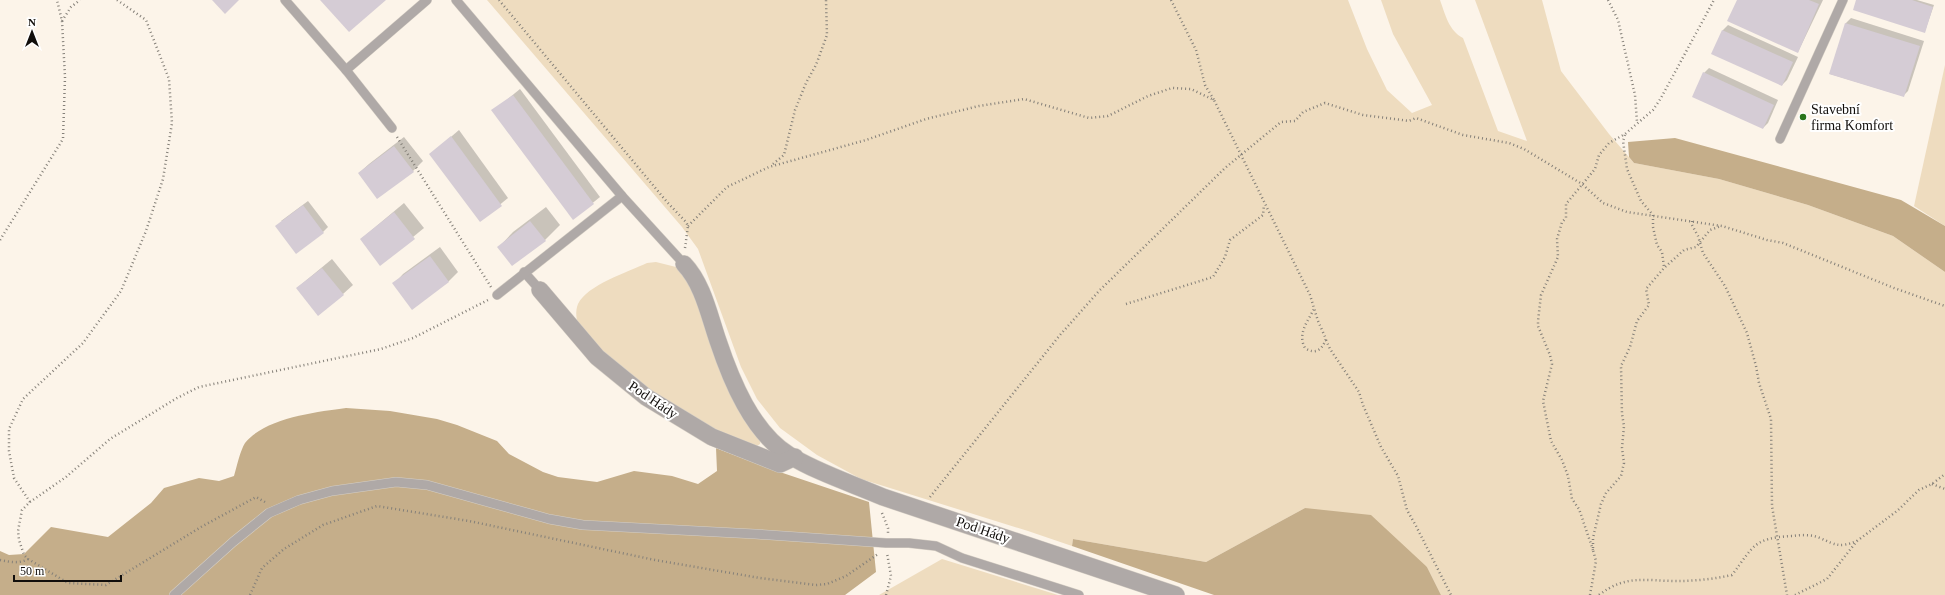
<svg xmlns="http://www.w3.org/2000/svg" width="1945" height="595" viewBox="0 0 1945 595" font-family="Georgia,serif">
<style>
.green{fill:#eedcbf}
.forest{fill:#c5ae8a}
.shadow{fill:#0003}
.building{fill:#d5ccd5}
.lines{fill:none;stroke-linecap:round;stroke-linejoin:round}
.service-casing{stroke:#d6cfc5;stroke-width:10}
.minor-casing{stroke:#d6cfc5;stroke-width:18}
.path{stroke:#858079;stroke-width:2.5;stroke-dasharray:1 3;stroke-linecap:butt}
.service{stroke:#afa9a7;stroke-width:9}
.minor{stroke:#afa9a7;stroke-width:17}
.poi-dot{fill:#29741a;stroke:#fff;stroke-width:1.5}
.labels{text-anchor:middle;dominant-baseline:central;stroke-width:4;stroke-linejoin:round;paint-order:stroke}
.poi-label{font-size:14px;fill:#110e0b;stroke:#fff;text-anchor:start}
.street-label{font-size:14px;fill:#110e0b;stroke:#fff}
</style>
<rect width="100%" height="100%" fill="#fcf4e9"/>
<!-- green -->
<g class="green">
<path d="M487,0H1348L1367,49L1387,90L1412,113L1432,105L1393,34L1381,0H1440C1445,14 1449,31 1463,38L1498,131L1527,141L1475,0H1542L1561,71L1609,134L1634,163L1719,179L1808,205L1893,236L1945,272V595H1441L1427,567L1305,508L1206,562L1073,539L1072,546L1028,531L861,479L817,455L780,428L757,399L741,367L698,249L682,227Z"/>
<polygon points="1945,65 1945,226 1914,206"/>
<path d="M656,262L676,267L689,282L761,439L760,444L757,446C744,441 730,437 717,431C678,413 604,363 580,328C576,321 575,311 578,304C587,285 628,272 647,263Z"/>
<polygon points="942,559 1058,595 879,595"/>
</g>
<!-- forest -->
<g class="forest">
<polygon points="1675,138 1901,200 1945,226 1945,272 1893,236 1808,205 1719,179 1634,163 1629,157 1628,142"/>
<path d="M346,408L390,411L437,419L457,425L497,441L509,454L543,472L558,477L597,482L634,471L672,476L698,484L717,471L716,448L765,467L869,502L876,572L845,595H0V551L9,555L24,554L51,527L108,537L151,503L164,488L199,478L219,481L234,476C237,466 240,451 245,443C265,418 316,412 346,408Z"/>
<polygon points="1305,508 1371,515 1427,567 1441,595 1214,595 1072,546 1073,539 1206,562"/>
</g>
<!-- shadow -->
<g class="shadow">
<polygon points="1738,0 1823,0 1798,52"/>
<polygon points="1857,0 1917,0 1934,5 1925,31"/>
<polygon points="1851,18 1924,41 1908,91 1903,96 1830,74 1846,23"/>
<polygon points="1728,25 1798,57 1787,80 1782,85 1713,53 1723,30"/>
<polygon points="1709,68 1778,100 1768,123 1763,128 1704,73"/>
<polygon points="520,89 600,197 574,218 493,111"/>
<polygon points="459,130 508,198 481,220 431,154"/>
<polygon points="404,137 423,161 413,171 359,173 369,164"/>
<polygon points="308,201 328,227 323,232 281,221"/>
<polygon points="404,203 424,228 380,264 361,239"/>
<polygon points="546,207 560,225 545,240 499,247 513,232"/>
<polygon points="440,247 458,272 449,281 413,308 394,284 403,274"/>
<polygon points="332,259 353,285 343,294 297,288"/>
</g>
<!-- building -->
<g class="building">
<polygon points="212,0 239,0 225,14"/>
<polygon points="320,0 386,0 349,32"/>
<polygon points="1737,0 1809,0 1819,4 1798,53 1727,21"/>
<polygon points="1856,0 1912,0 1933,7 1925,33 1853,10"/>
<polygon points="1845,23 1920,46 1904,97 1829,74"/>
<polygon points="1722,30 1793,62 1782,86 1711,54"/>
<polygon points="1703,72 1774,105 1763,129 1692,97"/>
<polygon points="513,95 594,204 573,220 491,110"/>
<polygon points="451,136 502,206 480,222 429,154"/>
<polygon points="394,146 414,172 377,199 358,173"/>
<polygon points="303,205 324,233 296,254 275,226"/>
<polygon points="394,212 415,239 380,266 360,239"/>
<polygon points="530,221 546,241 512,266 497,247"/>
<polygon points="430,256 449,282 412,310 392,283"/>
<polygon points="322,268 344,295 318,316 296,288"/>
</g>
<g class="lines">
<!-- service casing -->
<g class="service-casing">
<g id="service">
<polyline points="285,0 346,70 392,128"/>
<polyline points="456,0 622,196 684,264"/>
<polyline points="346,70 427,0"/>
<polyline points="1780,139 1843,0"/>
<polyline points="524,272 540,290"/>
<polyline points="497,295 622,196"/>
<polyline points="174,595 233,542 269,513 299,500 332,491 396,482 427,485 549,519 583,525 755,534 886,543 909,543 936,546 962,558 1079,595"/>
</g>
</g>
<!-- minor casing -->
<g class="minor-casing">
<g id="minor">
<path d="M684,264C703,284 709,315 718,341C731,380 752,432 789,455C816,472 853,484 883,497L1176,595"/>
<polyline points="540,290 597,357 646,397 712,437 780,464 795,457"/>
</g>
</g>
<!-- path -->
<g class="path">
<polyline points="499,0 667,202 686,222 688,226 685,248"/>
<polyline points="1171,0 1196,50 1205,85 1214,100"/>
<polyline points="1608,0 1618,20 1635,95 1637,122"/>
<polyline points="62,21 71,7 80,0"/>
<polyline points="1625,135 1623,141 1627,169 1641,201 1653,215 1653,227 1657,245 1662,252 1664,267"/>
<polyline points="397,137 491,287"/>
<polyline points="773,164 784,155 795,110 806,83 816,65 827,35 826,0"/>
<polyline points="1692,221 1692,225 1698,236 1703,253 1725,286 1747,333 1756,366 1759,383 1771,419 1772,506 1787,595"/>
<path d="M688,226L727,187L769,167L866,140L926,119L979,106L1024,99L1089,118L1108,116L1148,96L1172,88L1191,89L1214,100L1310,295L1318,321L1326,339C1322,350 1315,355 1305,348C1297,334 1308,321 1314,309"/>
<polyline points="0,240 63,139 65,77 62,21 57,0"/>
<polyline points="1126,304 1213,277 1225,257 1230,240 1263,215 1264,205"/>
<polyline points="1326,340 1330,349 1359,392 1363,405 1381,447 1398,476 1407,510 1416,526 1451,595"/>
<polyline points="1932,484 1945,489"/>
<polyline points="930,497 1060,335 1099,291 1225,168 1281,122 1295,121 1303,112 1325,103 1363,115 1402,120 1409,121 1416,118 1463,135 1509,143 1524,149 1582,184 1603,203 1627,212 1722,226 1767,240 1783,243 1894,288 1945,306"/>
<polyline points="30,502 14,478 9,451 9,429 23,399 83,343 121,291 146,231 163,179 172,123 169,79 146,20 117,0"/>
<polyline points="265,502 256,497 201,527 106,585 68,583 28,559 24,555 19,540 18,531 22,510 30,502 66,477 110,439 177,398 199,387 381,349 413,338 488,300"/>
<polyline points="882,513 888,528 888,533"/>
<polyline points="1593,550 1579,509 1572,499 1568,476 1562,460 1551,441 1543,401 1552,364 1550,355 1538,326 1538,321 1541,295 1558,257 1557,239 1562,222 1566,218 1566,204 1595,169 1599,155 1609,143 1625,134 1653,110 1661,98 1714,0"/>
<path d="M0,560C10,562 19,564 28,559"/>
<polyline points="250,595 262,568 284,549 323,525 377,506 469,521 655,560 760,578 816,585 827,584 846,576 878,554"/>
<polyline points="886,595 891,576 887,553"/>
<polyline points="1590,595 1596,561 1593,550 1593,538 1601,504 1606,493 1621,476 1624,463 1622,448 1624,426 1622,414 1621,366 1630,347 1637,321 1649,305 1646,289 1664,268 1684,250 1696,247 1710,230 1721,226"/>
<path d="M1599,595C1626,574 1646,581 1677,581C1695,581 1714,579 1732,575C1754,546 1753,538 1792,536C1801,535 1811,534 1820,538C1836,545 1839,548 1857,541"/>
<polyline points="1795,595 1827,579 1857,541 1897,511 1919,490 1932,484 1945,474"/>
</g>
<!-- service -->
<use href="#service" class="service"/>
<!-- minor -->
<use href="#minor" class="minor"/>
</g>
<!-- markers -->
<circle class="poi-dot" cx="1803" cy="117" r="4"/>
<g class="labels">
<!-- poi labels -->
<g class="poi-label">
<text x="1811" y="109">Stavební<tspan x="1811" dy="16">firma Komfort</tspan></text>
</g>
<!-- street labels -->
<g class="street-label">
<text transform="translate(653 400) rotate(34)">Pod Hády</text>
<text transform="translate(983 530) rotate(19)">Pod Hády</text>
</g>
</g>
<!-- north arrow -->
<g transform="translate(32 32)" stroke="#ffffff" stroke-width="3" paint-order="stroke">
<path d="M0-3L7 15L0 10L-7 15Z" fill="#110e0b"/>
<text y="-6" font-size="11" font-weight="bold" text-anchor="middle" fill="#110e0b">N</text>
</g>
<!-- scale -->
<path d="M14 575v6h107v-6" fill="none" stroke="#110e0b" stroke-width="2"/>
<text x="20" y="575" font-size="12" fill="#110e0b" stroke="#ffffff" stroke-width="3" paint-order="stroke">50 m</text>
</svg>
